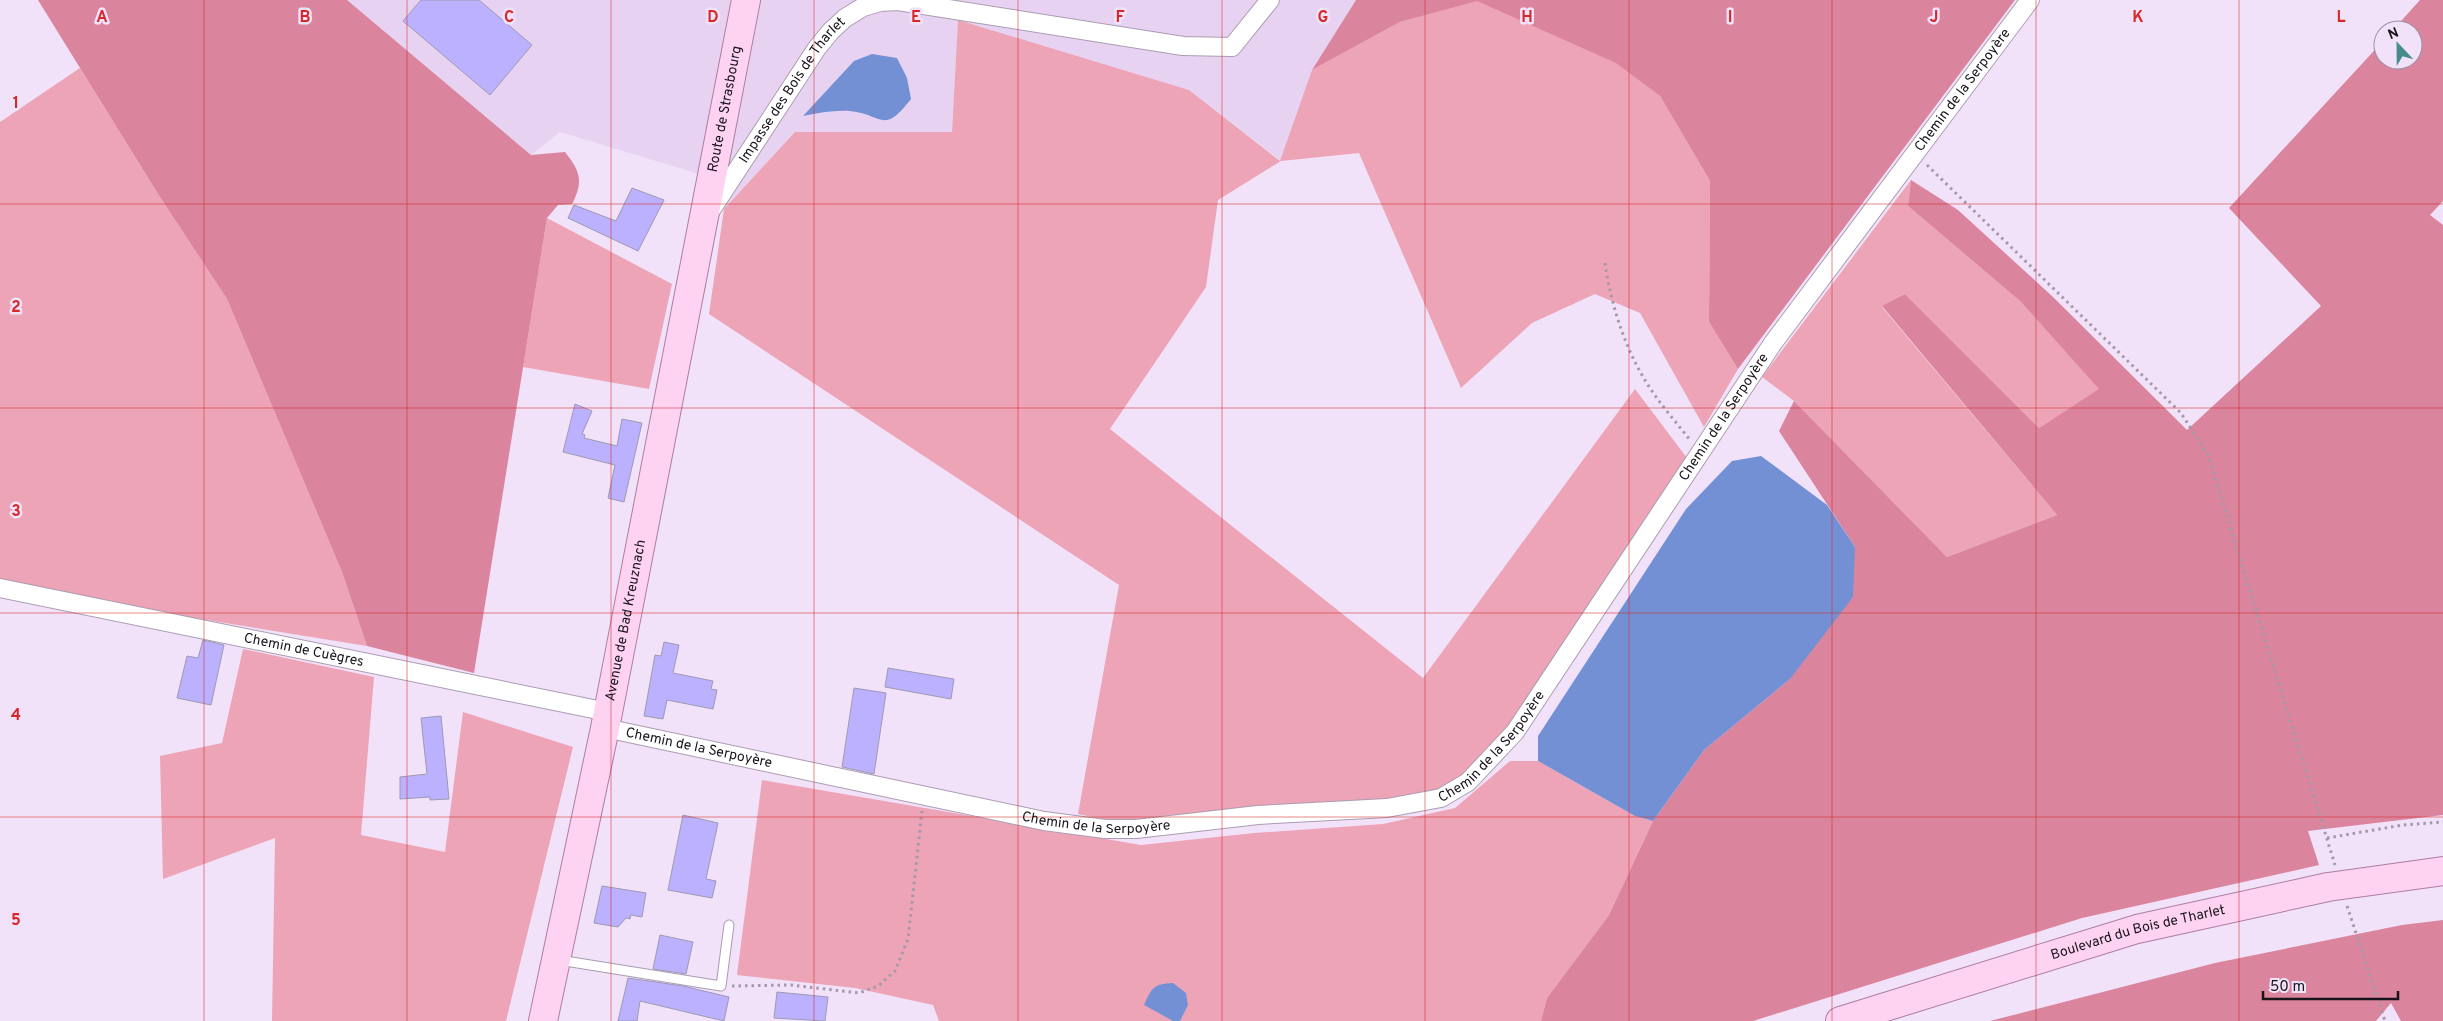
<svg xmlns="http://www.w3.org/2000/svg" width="2443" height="1021" viewBox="0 0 2443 1021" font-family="Overpass,sans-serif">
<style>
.built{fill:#e7d3f1}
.green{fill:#eda4b7}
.forest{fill:#da849d}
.water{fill:#7490d5}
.building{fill:#bcb1fe;stroke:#9d9ab2}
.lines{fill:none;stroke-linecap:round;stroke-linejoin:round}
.lane-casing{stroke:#ab9cb2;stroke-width:11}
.street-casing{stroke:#ab9cb2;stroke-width:20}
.primary-casing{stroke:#ad7da0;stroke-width:30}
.path{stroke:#a498aa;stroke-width:3;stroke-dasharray:2.5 4;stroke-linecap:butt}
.lane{stroke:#fff;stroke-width:9}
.street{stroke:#fff;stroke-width:18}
.primary{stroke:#fdd3f1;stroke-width:28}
.grid{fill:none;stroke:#d62828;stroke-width:1;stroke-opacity:0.55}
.labels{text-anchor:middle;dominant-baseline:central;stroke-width:5;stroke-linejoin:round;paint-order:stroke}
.street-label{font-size:14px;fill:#19141c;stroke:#f1e2f9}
.grid-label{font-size:16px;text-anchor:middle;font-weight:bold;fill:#d62828;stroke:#f1e2f9;stroke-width:5;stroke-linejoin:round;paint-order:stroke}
</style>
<rect width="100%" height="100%" fill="#f1e2f9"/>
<!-- built -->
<polygon class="built" points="347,0 1356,0 1312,70 1281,161 1189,90 958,21 952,132 795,132 724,209 695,200 699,174 560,132 531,155"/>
<!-- green -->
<g class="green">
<polygon points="1477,0 1616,62 1660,96 1710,181 1709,322 1738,369 1704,427 1640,313 1595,294 1532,323 1461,388 1359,153 1281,161 1218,200 1206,287 1110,429 1423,678 1635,389 1687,458 1504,736 1465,776 1443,790 1379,802 1229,809 1127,824 1078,814 1119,585 709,314 724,209 795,132 952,132 958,20 1189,90 1280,161 1312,70 1400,22"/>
<polygon points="80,68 158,194 227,299 342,572 367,646 139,609 0,579 0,122"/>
<polygon points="1911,180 1908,206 2020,301 2100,389 2039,428 1905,294 1882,307 2057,515 1947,557 1794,401 1762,377"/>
<polygon points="547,218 672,284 649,389 523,367"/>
<polygon points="243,649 374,677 361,835 445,852 463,712 573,747 506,1021 272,1021 275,838 163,879 160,756 222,743"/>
<polygon points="1510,761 1538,761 1635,816 1653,821 1609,915 1547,998 1541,1021 939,1021 933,1005 855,988 737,975 762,780 1141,845 1254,833 1383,824 1455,808"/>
</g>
<!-- forest -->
<g class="forest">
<path d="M38,0H347L531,155L565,152C580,171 584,181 572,204L558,205L547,218L474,673L367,646L342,572L227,299L158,194Z"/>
<polygon points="1356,0 2015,0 1738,369 1709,322 1710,181 1660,96 1616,63 1477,1 1400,22 1312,70"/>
<polygon points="2420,0 2443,0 2443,201 2430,215 2443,225 2443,815 2308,831 2319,865 2082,918 1753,1021 1541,1021 1547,998 1609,915 1653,821 1704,750 1790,679 1855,547 1779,431 1794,401 1947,557 2057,515 1882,306 1905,294 2039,428 2099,389 2020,301 1908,206 1911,180 1958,210 2053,297 2187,430 2321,306 2229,208 2383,41 2383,60 2413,60 2413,30 2393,30"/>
<polygon points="2443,920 2443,1021 2401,1021 2391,1003 2376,1021 1990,1021 2215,963 2402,925"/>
</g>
<!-- water -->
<g class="water">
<path d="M872,54L897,58L907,78L911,99C883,135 884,115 850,111C834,110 819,113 803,116L854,61Z"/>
<polygon points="1761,456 1827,505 1855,547 1853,597 1790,679 1704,750 1653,821 1635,816 1538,761 1538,736 1686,509 1732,461"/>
<path d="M1173,983L1186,993L1188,1005L1180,1021H1173L1144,1005C1152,988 1153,984 1173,983Z"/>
</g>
<!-- building -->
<g class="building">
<polygon points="421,0 479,0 532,45 490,95 403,21"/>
<polygon points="632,188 664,200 638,251 568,218 574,205 616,221"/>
<polygon points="575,404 592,411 582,434 585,435 584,438 617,446 622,419 642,423 624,502 608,498 615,465 563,452"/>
<polygon points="203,640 224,645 211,705 177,698 187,656 198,658"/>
<polygon points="664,642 679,645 673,673 713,681 711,689 717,690 713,709 667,700 663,719 644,716 655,655 661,656"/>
<polygon points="888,668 954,679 951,699 885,687"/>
<polygon points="854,688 886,693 874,774 842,767"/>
<polygon points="441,716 449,799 430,800 430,797 400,799 400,777 427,774 421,718"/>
<polygon points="683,815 718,823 706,879 716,881 712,898 668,890"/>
<polygon points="602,886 646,893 642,917 631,915 630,919 626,918 618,927 594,923"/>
<polygon points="660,935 693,942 686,974 653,969"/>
<polygon points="628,978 683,986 729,997 724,1021 640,1001 637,1021 618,1021"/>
<polygon points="777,992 828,997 825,1021 774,1018"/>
</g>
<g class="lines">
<!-- lane casing -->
<g class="lane-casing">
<polyline id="lane" points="559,960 721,986 729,925"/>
</g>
<!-- street casing -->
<g class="street-casing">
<g id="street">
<path id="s1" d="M711,210L817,48L831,31L845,18L863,7L880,2L898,1L1183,46L1232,47L1270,0"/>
<path id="s2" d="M0,588L608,712"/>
<path id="s3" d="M605,728L1044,821L1105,829H1136L1258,815L1387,808L1441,798L1468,782L1515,732L1773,343L2030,0"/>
</g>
</g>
<!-- primary casing -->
<g class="primary-casing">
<g id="primary">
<path id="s4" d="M543,1021L605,728L746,0"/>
<path id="s5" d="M1840,1021L2137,929L2328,887L2443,871"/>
</g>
</g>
<!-- path -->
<g class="path">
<polyline points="1927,165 2181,413 2208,455 2335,865"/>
<path d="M1605,263C1611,305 1625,349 1648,385C1660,404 1676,422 1690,440"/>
<polyline points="2327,838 2403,825 2443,822"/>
<polyline points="2347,906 2385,1021"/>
<polyline points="732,986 791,985 859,993 878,986 895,971 908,939 922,811"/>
</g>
<!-- lane -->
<use href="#lane" class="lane"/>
<!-- street -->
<use href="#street" class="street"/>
<!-- primary -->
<use href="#primary" class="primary"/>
</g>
<!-- grid -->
<path class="grid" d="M204,0V1021M407,0V1021M611,0V1021M814,0V1021M1018,0V1021M1222,0V1021M1425,0V1021M1629,0V1021M1832,0V1021M2036,0V1021M2239,0V1021M0,204H2443M0,408H2443M0,613H2443M0,817H2443"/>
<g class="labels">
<!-- street labels -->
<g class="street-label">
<text stroke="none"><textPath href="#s3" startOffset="1731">Chemin de la Serpoyère</textPath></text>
<text stroke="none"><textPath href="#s1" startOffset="145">Impasse des Bois de Tharlet</textPath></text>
<text stroke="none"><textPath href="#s4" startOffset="930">Route de Strasbourg</textPath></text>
<text stroke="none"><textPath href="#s3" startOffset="1326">Chemin de la Serpoyère</textPath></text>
<text stroke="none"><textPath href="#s4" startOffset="409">Avenue de Bad Kreuznach</textPath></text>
<text stroke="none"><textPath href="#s2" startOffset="310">Chemin de Cuègres</textPath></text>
<text stroke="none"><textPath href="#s3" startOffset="921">Chemin de la Serpoyère</textPath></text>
<text stroke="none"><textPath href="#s3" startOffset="96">Chemin de la Serpoyère</textPath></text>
<text stroke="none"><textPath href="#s3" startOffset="501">Chemin de la Serpoyère</textPath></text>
<text stroke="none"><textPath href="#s5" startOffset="311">Boulevard du Bois de Tharlet</textPath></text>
</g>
</g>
<g class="grid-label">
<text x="102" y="22">A</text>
<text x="305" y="22">B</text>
<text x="509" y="22">C</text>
<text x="713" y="22">D</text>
<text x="916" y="22">E</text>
<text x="1120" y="22">F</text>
<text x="1323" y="22">G</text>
<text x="1527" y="22">H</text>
<text x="1730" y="22">I</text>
<text x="1934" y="22">J</text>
<text x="2138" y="22">K</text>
<text x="2341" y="22">L</text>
<text x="16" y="108">1</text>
<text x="16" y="312">2</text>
<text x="16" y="516">3</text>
<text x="16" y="720">4</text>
<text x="16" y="925">5</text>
</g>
<!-- north arrow -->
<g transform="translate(2398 45) rotate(338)"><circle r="24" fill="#f1e2f9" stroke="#9b90a1"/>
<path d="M0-4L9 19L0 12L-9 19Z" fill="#458d8c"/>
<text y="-8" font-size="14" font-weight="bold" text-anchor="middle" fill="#19141c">N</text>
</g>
<!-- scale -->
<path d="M2263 991v8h135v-8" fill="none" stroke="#19141c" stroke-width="2.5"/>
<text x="2270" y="991" font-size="15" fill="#19141c" stroke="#f1e2f9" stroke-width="4" paint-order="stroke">50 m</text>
</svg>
